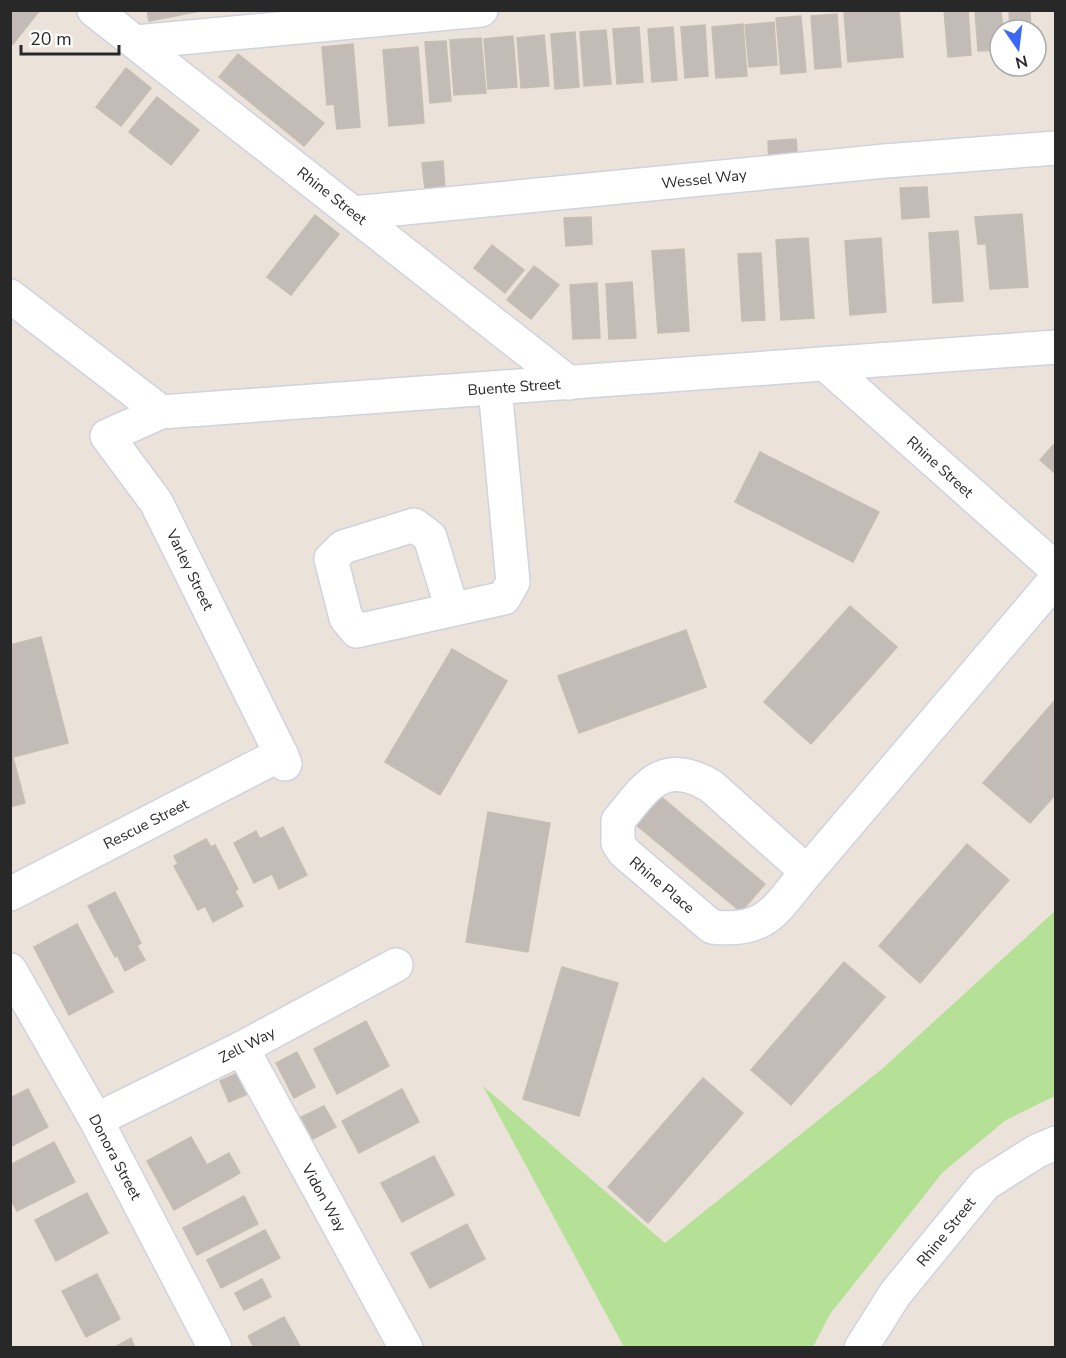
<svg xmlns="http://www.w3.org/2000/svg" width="1066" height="1358" viewBox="0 0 1066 1358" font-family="'Nunito Sans',sans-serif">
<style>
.green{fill:#b4e196}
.building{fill:#c3bcb6;stroke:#c6beb3;stroke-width:1.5}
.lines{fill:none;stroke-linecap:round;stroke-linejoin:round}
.minor-casing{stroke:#cfd3e1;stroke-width:36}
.minor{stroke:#fff;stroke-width:33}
.labels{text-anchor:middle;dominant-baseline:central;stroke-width:6;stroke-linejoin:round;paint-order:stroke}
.street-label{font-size:15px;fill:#282828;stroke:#fff}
</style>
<rect width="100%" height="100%" fill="#ebe2d9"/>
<!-- green -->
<polygon class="green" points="1055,911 1055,1096 1006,1120 943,1172 830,1314 813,1347 624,1347 483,1086 665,1243 882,1069"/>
<!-- building -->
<g class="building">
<polygon points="10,10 40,10 13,44 10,42"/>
<polygon points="147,10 205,10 149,21"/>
<polygon points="880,10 899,10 903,57 848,62 844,13"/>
<polygon points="944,10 968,10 971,55 948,57"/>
<polygon points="975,10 1001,10 1003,30 1000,30 1000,50 978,51"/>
<polygon points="1009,10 1030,10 1031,30 1010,30"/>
<polygon points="837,14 841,67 815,69 811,16"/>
<polygon points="801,16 806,72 781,74 776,18"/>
<polygon points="774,22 777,65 749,67 745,25"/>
<polygon points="743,24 747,76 716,78 712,27"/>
<polygon points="705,25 708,76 685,78 681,27"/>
<polygon points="639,27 643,82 617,84 613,29"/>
<polygon points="673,27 677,80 652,82 648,29"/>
<polygon points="606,30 611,84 584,86 580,32"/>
<polygon points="575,32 579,87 555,89 551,34"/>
<polygon points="544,35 549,86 521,88 517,38"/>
<polygon points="513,36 517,87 488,89 484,39"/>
<polygon points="481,38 486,93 454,95 450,40"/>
<polygon points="446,41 451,101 430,103 425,42"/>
<polygon points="353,44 360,127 337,129 334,104 327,105 322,47"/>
<polygon points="418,47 424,123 389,126 383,50"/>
<polygon points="238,54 324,123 304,146 219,77"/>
<polygon points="126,68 151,88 121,126 96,107"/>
<polygon points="157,97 199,130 171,165 129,132"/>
<polygon points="796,139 798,162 769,164 768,141"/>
<polygon points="443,161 445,188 425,189 422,163"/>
<polygon points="927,187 929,217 902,219 900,188"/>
<polygon points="1022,214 1028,287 990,289 986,244 978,244 975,217"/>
<polygon points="315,215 339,234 291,295 267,277"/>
<polygon points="591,217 592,244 566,246 564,218"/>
<polygon points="958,231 963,301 933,303 929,233"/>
<polygon points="808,238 814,318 781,320 776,240"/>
<polygon points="881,238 886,312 850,315 845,241"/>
<polygon points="492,245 524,270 505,293 474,268"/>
<polygon points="684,249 689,331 658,333 652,251"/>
<polygon points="761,253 765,320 742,321 738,254"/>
<polygon points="534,266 559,285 531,319 507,300"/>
<polygon points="632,282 636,338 609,339 606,284"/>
<polygon points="597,283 600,338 573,339 570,285"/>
<polygon points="1056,442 1056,474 1040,460"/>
<polygon points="760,452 879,512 853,562 735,502"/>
<polygon points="850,606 897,647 811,744 764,702"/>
<polygon points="686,630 706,687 579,733 558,676"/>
<polygon points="41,637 68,743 13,757 25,803 10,807 10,645"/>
<polygon points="452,649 507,681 440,795 385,762"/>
<polygon points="1056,699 1056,794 1030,823 983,783"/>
<polygon points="659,795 765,884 741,912 635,824"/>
<polygon points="488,812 550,823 528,952 466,942"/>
<polygon points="283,827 307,875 279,889 272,874 254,883 234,843 256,831 260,839"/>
<polygon points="206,839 211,847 215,845 238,889 235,891 243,906 213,922 205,906 198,910 174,866 178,864 174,856"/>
<polygon points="967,844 1009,880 920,983 879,946"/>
<polygon points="115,892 141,943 137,946 145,960 125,971 117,955 115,957 88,906"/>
<polygon points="77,924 113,992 69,1015 34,947"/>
<polygon points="844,962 885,997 791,1105 751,1070"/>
<polygon points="562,967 618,983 579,1116 523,1099"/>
<polygon points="366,1021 389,1066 337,1094 314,1049"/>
<polygon points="297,1052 315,1087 294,1098 276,1063"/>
<polygon points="242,1071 252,1092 229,1102 220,1081"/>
<polygon points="703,1078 743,1113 648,1223 608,1187"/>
<polygon points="28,1089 48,1127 10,1147 10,1098"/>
<polygon points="402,1089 419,1122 359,1153 342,1121"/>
<polygon points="324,1106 336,1127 313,1139 301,1117"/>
<polygon points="191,1137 207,1165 229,1153 240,1173 174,1210 147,1161"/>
<polygon points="54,1142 75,1182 17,1211 10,1198 10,1165"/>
<polygon points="434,1156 454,1195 402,1222 381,1183"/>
<polygon points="87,1193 108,1233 56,1261 35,1220"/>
<polygon points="244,1196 258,1224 197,1255 183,1228"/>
<polygon points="467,1224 485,1259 430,1288 411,1253"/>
<polygon points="265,1230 280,1258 221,1288 207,1260"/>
<polygon points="97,1274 120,1319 86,1337 62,1291"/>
<polygon points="262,1279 271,1297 244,1310 235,1293"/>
<polygon points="284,1317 301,1348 254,1348 248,1336"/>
<polygon points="131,1338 135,1348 113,1348"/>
</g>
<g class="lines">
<!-- minor casing -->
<g class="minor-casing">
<g id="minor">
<polyline points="94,10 569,383"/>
<polyline points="136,42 481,10"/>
<polyline points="354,213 885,161 1056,148"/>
<polyline points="10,296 161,412"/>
<polyline points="825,364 1056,569"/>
<polyline points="452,609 430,537 414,525 343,547 331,559 346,618 357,631 504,598 513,582 495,388"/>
<polyline points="285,764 281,754 156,502 107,436 161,412 1056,347"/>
<path d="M807,872L711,786C662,757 646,787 618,821V843L624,852L712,927C768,933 775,909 807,872L1056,579"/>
<polyline points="10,894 281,754"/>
<polyline points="10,970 96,1120 215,1348"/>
<polyline points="242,1048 406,1348"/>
<polyline points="96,1120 242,1048 396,965"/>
<polyline points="861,1348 895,1294 985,1184 1037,1151 1056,1143"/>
</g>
</g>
<!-- minor -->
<use href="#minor" class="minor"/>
</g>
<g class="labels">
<!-- street labels -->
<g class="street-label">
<text transform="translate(704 179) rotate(-6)">Wessel Way</text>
<text transform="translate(332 196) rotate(38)">Rhine Street</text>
<text transform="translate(514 387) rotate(-4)">Buente Street</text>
<text transform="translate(940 467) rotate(42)">Rhine Street</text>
<text transform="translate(190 570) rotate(64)">Varley Street</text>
<text transform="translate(146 824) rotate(-27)">Rescue Street</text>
<text transform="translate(662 885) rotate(40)">Rhine Place</text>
<text transform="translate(247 1045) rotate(-27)">Zell Way</text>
<text transform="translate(115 1157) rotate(62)">Donora Street</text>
<text transform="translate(324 1198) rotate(61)">Vidon Way</text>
<text transform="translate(946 1232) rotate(-51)">Rhine Street</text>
</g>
</g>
<!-- border -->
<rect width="1066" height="1358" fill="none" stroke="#282828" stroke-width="24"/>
<!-- north arrow -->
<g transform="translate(1018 48) rotate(166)"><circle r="28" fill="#ffffff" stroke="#a9a9a9" stroke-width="1.5"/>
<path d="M0-4.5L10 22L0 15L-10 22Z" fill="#3a67f7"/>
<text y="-9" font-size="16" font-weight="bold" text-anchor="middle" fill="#282828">N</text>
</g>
<!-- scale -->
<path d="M21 45v9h98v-9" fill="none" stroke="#282828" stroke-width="3"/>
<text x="30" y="45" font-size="18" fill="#282828" stroke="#ffffff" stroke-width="4.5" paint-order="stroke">20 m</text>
</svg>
